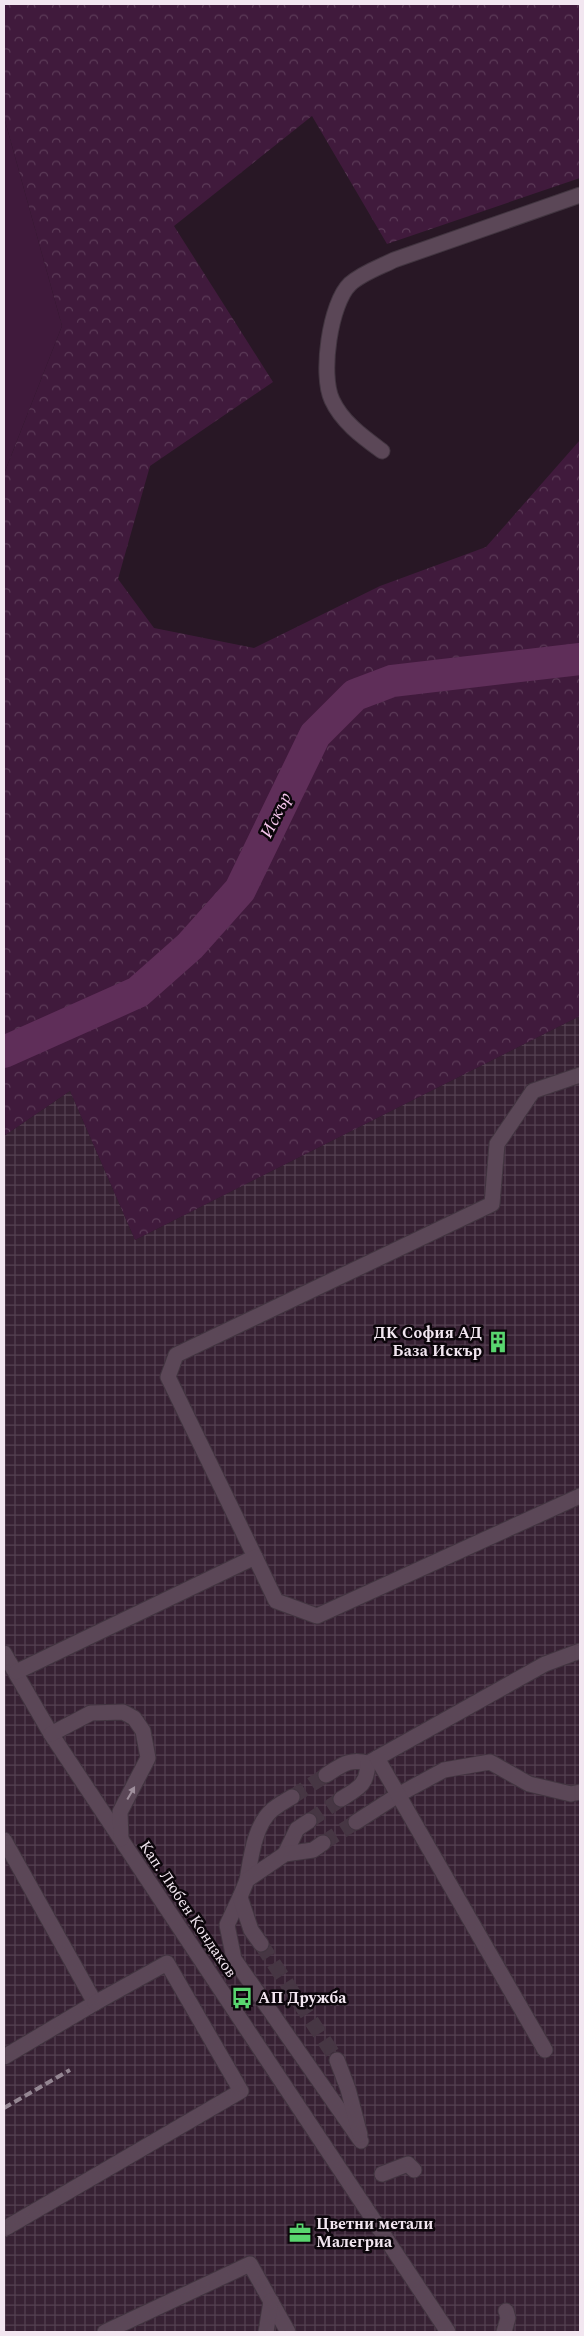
<svg xmlns="http://www.w3.org/2000/svg" width="584" height="2336" viewBox="0 0 584 2336" font-family="Spectral,serif">
<style>
.industrial{fill:url(#industrial-grid)}
.green{fill:#401a3c}
.forest{fill:url(#forest-crowns)}
.lines{fill:none;stroke-linecap:round;stroke-linejoin:round}
.river{stroke:#5f2e59;stroke-width:32}
.minor-tunnel{stroke:#463643;stroke-width:15;stroke-dasharray:15 8;stroke-linecap:butt}
.minor-casing{stroke:#423540;stroke-width:17}
.minor{stroke:#5b4757;stroke-width:15}
.rail{stroke:#948692;stroke-width:4;stroke-dasharray:8 4;stroke-linecap:butt}
.oneway{fill:#9f8f9c}
.labels{text-anchor:middle;dominant-baseline:central;stroke-width:5;stroke-linejoin:round;paint-order:stroke}
.poi-label{font-size:16px;font-weight:bold;fill:#f2e6f0;stroke:#0c060b;text-anchor:start}
.street-label{font-size:16px;fill:#f2e6f0;stroke:#0c060b}
.water-label{font-size:18px;font-style:italic;fill:#f7c7ee;stroke:#0c060b}
</style>
<defs>
<pattern id="industrial-grid" width="8" height="8" patternUnits="userSpaceOnUse" patternTransform="scale(1.25)"><rect width="8" height="8" fill="#372133"/><path d="M0 4h8M4 0v8" fill="none" stroke="#544151"/></pattern>
<pattern id="forest-crowns" width="20" height="18" patternUnits="userSpaceOnUse" patternTransform="scale(1.25)"><rect width="20" height="18" fill="#401a3c"/><path d="M2 6a3 3 0 1 1 6 0M12 15a3 3 0 1 1 6 0" fill="none" stroke="#5c3b58"/></pattern>
</defs>
<rect width="100%" height="100%" fill="#281725"/>
<!-- industrial -->
<polygon class="industrial" points="580,1016 580,2332 4,2332 4,1136 70,1091 135,1240"/>
<!-- green -->
<polygon class="green" points="4,117 62,326 4,474"/>
<!-- forest -->
<polygon class="forest" points="4,4 580,4 580,178 387,244 312,116 174,226 273,382 150,466 118,579 154,628 254,648 380,586 486,547 580,440 580,1016 135,1240 70,1091 4,1136 4,474 62,326 4,117"/>
<g class="lines">
<!-- river -->
<polyline class="river" points="4,1052 138,992 190,946 240,890 315,735 355,695 392,681 580,659"/>
<!-- minor-tunnel -->
<g class="minor-tunnel">
<polyline points="292,1797 326,1775"/>
<polyline points="309,1821 341,1799"/>
<polyline points="323,1843 356,1822"/>
<polyline points="261,1944 337,2060"/>
</g>
<!-- minor casing -->
<g class="minor-casing">
<g id="minor">
<path d="M382,451C363,437 342,422 332,400C320,375 330,303 350,284C362,273 380,267 394,260L580,195"/>
<polyline points="255,1557 168,1377 176,1355 492,1204 497,1144 533,1091 580,1075"/>
<polyline points="4,1653 51,1734 448,2332"/>
<polyline points="16,1672 255,1557 276,1601 317,1616 580,1496"/>
<polyline points="51,1734 91,1713 123,1712 134,1718 143,1731 148,1758 120,1812 121,1839"/>
<path d="M326,1775C342,1765 349,1758 368,1763L377,1758"/>
<path d="M341,1799C359,1788 367,1785 368,1763"/>
<polyline points="356,1822 398,1795 444,1770 490,1762 529,1784 571,1794 580,1792"/>
<polyline points="4,1840 95,2003 4,2057"/>
<polyline points="285,1854 297,1829 309,1821"/>
<path d="M247,1880C251,1858 254,1826 272,1810C278,1805 285,1801 292,1797"/>
<polyline points="240,1897 227,1925 234,1959 361,2141"/>
<polyline points="261,1944 251,1930 240,1897 247,1880 285,1854 313,1850 323,1843"/>
<polyline points="545,2050 377,1758 545,1664 580,1651"/>
<polyline points="337,2060 348,2089 360,2135"/>
<polyline points="382,2174 408,2164 414,2170"/>
<polyline points="4,2229 241,2091 167,1963 95,2003"/>
<polyline points="105,2332 250,2264 288,2332"/>
<polyline points="266,2332 271,2301"/>
<polyline points="504,2332 508,2318 506,2311"/>
</g>
</g>
<!-- minor -->
<use href="#minor" class="minor"/>
<!-- rail -->
<polyline class="rail" points="4,2108 70,2070"/>
</g>
<!-- one-way arrows -->
<defs><path id="oneway-solid" d="M-6-.8H1V-3.2L6.5 0L1 3.2V.8H-6Z" transform="scale(1.25)"/></defs>
<use class="oneway" href="#oneway-solid" transform="translate(131 1793) rotate(-60)"/>
<!-- icons -->
<defs>
<g id="building-bare" transform="scale(1.725)"><path d="M-4-6H4V6H1V3H-1V6H-4ZM-2.5-4.3h1.7v1.8h-1.7ZM.8-4.3h1.7v1.8H.8ZM-2.5-1h1.7V.8h-1.7ZM.8-1h1.7V.8H.8Z" fill="#59d56f" stroke="#0c060b" stroke-width="2.5" paint-order="stroke"/></g>
<g id="bus-bare" transform="scale(1.725)"><path d="M-5-6H5V4H4V6H2V4H-2V6H-4V4H-5ZM-3.5-4V0h7V-4ZM-3.5 1.2v1.5H-2V1.2ZM2 1.2v1.5H3.5V1.2Z" fill="#59d56f" stroke="#0c060b" stroke-width="2.5" paint-order="stroke"/></g>
<g id="office-bare" transform="scale(1.725)"><path d="M-6-3h4V-5.5h4V-3h4V5H-6ZM-1-4.5V-3h2v-1.5ZM-6 0V1H6V0Z" fill="#59d56f" stroke="#0c060b" stroke-width="2.5" paint-order="stroke"/></g>
</defs>
<g fill-rule="evenodd">
<use href="#building-bare" x="498" y="1342"/>
<use href="#bus-bare" x="242" y="1998"/>
<use href="#office-bare" x="300" y="2233"/>
</g>
<g class="labels">
<!-- poi labels -->
<g class="poi-label">
<text x="482" y="1333" text-anchor="end">ДК София АД<tspan x="482" dy="18">База Искър</tspan></text>
<text x="258" y="1998">АП Дружба</text>
<text x="316" y="2224">Цветни метали<tspan x="316" dy="18">Малегриа</tspan></text>
</g>
<!-- street labels -->
<g class="street-label">
<text transform="translate(188 1909) rotate(56)">Кап. Любен Кондаков</text>
</g>
<!-- water labels -->
<g class="water-label">
<text transform="translate(276 815) rotate(-64)">Искър</text>
</g>
</g>
<!-- border -->
<rect width="584" height="2336" fill="none" stroke="#f2e6f0" stroke-width="10"/>
</svg>
